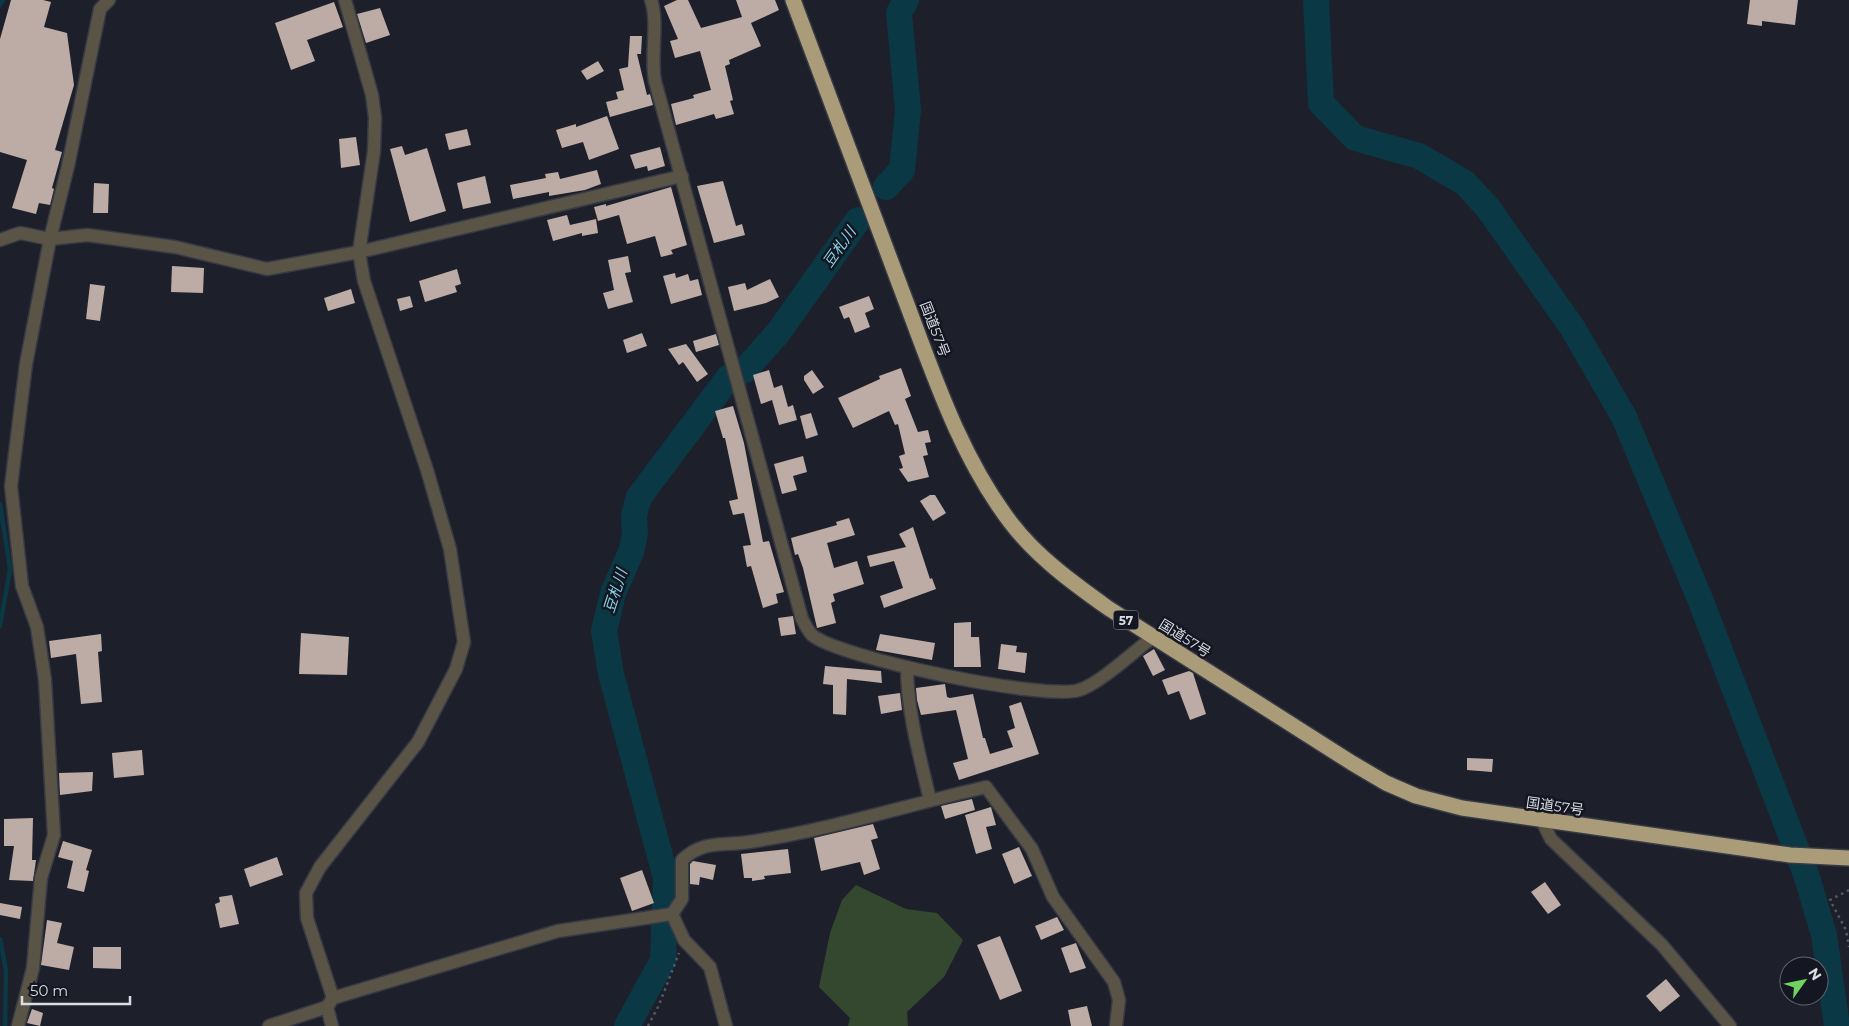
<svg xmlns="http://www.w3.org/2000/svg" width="1849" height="1026" viewBox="0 0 1849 1026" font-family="Montserrat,'Noto Sans JP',sans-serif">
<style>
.green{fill:#34472f}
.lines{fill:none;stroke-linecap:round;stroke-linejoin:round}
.stream{stroke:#0a3844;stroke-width:4.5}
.river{stroke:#0a3844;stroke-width:26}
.building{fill:#bcaca5}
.street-casing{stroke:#373a45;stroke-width:15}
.highway-casing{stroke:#373a45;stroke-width:18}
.path{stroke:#565963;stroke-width:2.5;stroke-dasharray:2.5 4;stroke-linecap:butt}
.street{stroke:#5a5446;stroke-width:12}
.highway{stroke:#aa9c79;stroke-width:15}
.labels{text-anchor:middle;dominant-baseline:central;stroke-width:5;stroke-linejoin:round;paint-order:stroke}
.shield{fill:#141721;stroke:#9fa2aa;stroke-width:1}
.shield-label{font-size:12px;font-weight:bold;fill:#dadde4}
.street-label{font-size:14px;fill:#dadde4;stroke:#141721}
.water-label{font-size:15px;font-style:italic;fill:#88d4ea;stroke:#141721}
</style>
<rect width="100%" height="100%" fill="#1d202b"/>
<!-- green -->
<polygon class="green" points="856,885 906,909 937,913 963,940 944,977 907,1012 908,1026 848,1026 850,1018 819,987 830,933 842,900"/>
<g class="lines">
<!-- stream -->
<g class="stream">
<polyline points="0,5 3,0"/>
<polyline points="0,504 10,569 0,626"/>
<polyline points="0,939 6,971 5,1026"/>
</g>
<!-- river -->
<g class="river">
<polyline points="1316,0 1321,103 1355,138 1419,156 1465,183 1488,208 1572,327 1624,417 1700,599 1807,877 1824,935 1837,1026"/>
<polyline points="886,187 902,170 908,110 899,13 906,0"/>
<polyline points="627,1026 663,960 666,878 611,674 604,631 613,593 631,552 635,534 634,515 639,497 729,377 745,370 778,333 858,220"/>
</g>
</g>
<!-- building -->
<g class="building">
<polygon points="11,0 43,0 51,2 44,27 67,33 74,85 55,150 62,152 52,188 54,189 50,205 39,203 36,214 12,208 27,160 0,152 0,39"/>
<polygon points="677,0 688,0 701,28 742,17 736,0 775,0 779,10 751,23 761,46 729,60 730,64 725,66 733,100 730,101 734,114 716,119 714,114 676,125 671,104 694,98 693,95 711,90 700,51 675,58 670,41 678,39 664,6"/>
<polygon points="1750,0 1798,0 1795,25 1762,21 1762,26 1747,24"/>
<polygon points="334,2 343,27 307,40 315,61 291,70 275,23"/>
<polygon points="380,8 390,35 366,43 357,14"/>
<polygon points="630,36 642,36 641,54 637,54 647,95 650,94 653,105 610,117 606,102 618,99 616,92 624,90 619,69 628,67"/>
<polygon points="598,61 604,71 587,80 581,71"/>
<polygon points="607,116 619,149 589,160 583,142 562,148 556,130 576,124 576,127"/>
<polygon points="467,129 471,145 449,150 445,134"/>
<polygon points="356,137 360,165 341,168 339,139"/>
<polygon points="402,146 405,155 427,148 446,211 410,222 390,149"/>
<polygon points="660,147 665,166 648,171 647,166 635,169 630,155"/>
<polygon points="597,170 601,184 585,190 549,196 549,192 513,199 510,185 546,178 545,174 558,172 560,179"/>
<polygon points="485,176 491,203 463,209 457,183"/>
<polygon points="723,181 736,226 742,224 745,235 714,243 697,186"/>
<polygon points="94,183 109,184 108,213 93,213"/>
<polygon points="671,187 687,245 671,250 673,254 661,257 655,236 627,244 619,215 598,221 594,207 606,204 606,206"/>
<polygon points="567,215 570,225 596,219 598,233 582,236 582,233 553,241 547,220"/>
<polygon points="628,256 631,272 625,273 633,302 608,309 603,293 614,290 608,260"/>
<polygon points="172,266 204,268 203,293 171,292"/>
<polygon points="457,269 461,284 455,286 457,292 425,302 419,281"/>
<polygon points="675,273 676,278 688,274 690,281 698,279 702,295 671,304 663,276"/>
<polygon points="770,279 779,297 766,303 734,311 728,287 745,283 747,290"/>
<polygon points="90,284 105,286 100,321 86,319"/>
<polygon points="351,289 355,303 328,311 324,298"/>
<polygon points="410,296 413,307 400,311 397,299"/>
<polygon points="869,296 874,309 865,313 870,327 855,333 849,317 844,319 839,307"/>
<polygon points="642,333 647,346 627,353 623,340"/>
<polygon points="716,334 719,345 696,352 693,341"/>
<polygon points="686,344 708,374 697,382 683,362 679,365 668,349"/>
<polygon points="901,368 911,396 905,399 918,432 928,430 931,442 925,443 928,455 923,456 929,477 908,482 899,469 903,468 899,456 905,454 898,424 895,425 889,411 853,428 838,398 880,379 879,376"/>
<polygon points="769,370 774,388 782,385 788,407 793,405 797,420 779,425 772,400 761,404 753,375"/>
<polygon points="812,370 824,387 813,394 804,380 804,376"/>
<polygon points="733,406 744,443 763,542 769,541 784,592 776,594 778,603 763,608 751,566 747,567 743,546 751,545 744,513 733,515 729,501 738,499 725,438 723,438 715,411"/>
<polygon points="811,413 818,435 806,439 800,416"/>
<polygon points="803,456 807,472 793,476 797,490 782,494 774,464"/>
<polygon points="930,495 935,495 946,513 933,521 920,501"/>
<polygon points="849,518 855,535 827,543 834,568 857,561 864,584 833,594 835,601 831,603 836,623 817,628 803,568 798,554 795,555 791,538 837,525 836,522"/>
<polygon points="913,527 930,579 932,578 936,589 884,608 880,596 903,588 894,561 870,567 867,556 906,547 899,534"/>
<polygon points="793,616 796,634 781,636 778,618"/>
<polygon points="971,622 971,637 979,637 981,667 954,667 954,623"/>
<polygon points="301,633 349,637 347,675 299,674"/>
<polygon points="101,634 102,651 98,652 102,702 81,704 76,654 51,658 49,641"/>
<polygon points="880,634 935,643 932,660 876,650"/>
<polygon points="1001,644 1017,646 1016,652 1027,653 1025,673 998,669"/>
<polygon points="1154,649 1165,670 1153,676 1143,656"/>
<polygon points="825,666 881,671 882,683 847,679 846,715 833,714 833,685 823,684"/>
<polygon points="1189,671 1193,673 1206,714 1190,720 1179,691 1168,695 1162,680"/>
<polygon points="945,684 947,697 950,698 973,694 983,738 985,738 990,754 1013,747 1007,731 1015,728 1009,706 1021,702 1039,754 959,780 953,763 968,759 956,710 921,715 917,700 916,688"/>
<polygon points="900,693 902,710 881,714 878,696"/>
<polygon points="142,750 144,775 114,778 112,753"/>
<polygon points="1467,758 1493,759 1492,772 1467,770"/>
<polygon points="93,772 92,791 60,795 59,773"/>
<polygon points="972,799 975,810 945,819 941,806"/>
<polygon points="991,807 996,825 986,827 992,849 976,854 965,815"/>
<polygon points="33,818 32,860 36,860 33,881 9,880 14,846 4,846 4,819"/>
<polygon points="873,824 878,838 871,840 880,869 864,875 860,862 821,871 814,838"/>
<polygon points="63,841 92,850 86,870 89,871 84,892 67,888 73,861 58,857"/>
<polygon points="1019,847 1032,876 1014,884 1002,854"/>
<polygon points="788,849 791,873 764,876 765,879 752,881 752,878 744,878 741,854"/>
<polygon points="277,857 283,875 250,887 244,869"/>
<polygon points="693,861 716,865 713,880 700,877 699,885 690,884 690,864"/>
<polygon points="642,870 654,903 632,911 620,878"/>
<polygon points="1545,882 1561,905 1548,914 1531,892"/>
<polygon points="232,895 239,924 220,928 215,904 220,902 219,897"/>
<polygon points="0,903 22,907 20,919 0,915"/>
<polygon points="1057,917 1064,930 1041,940 1035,926"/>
<polygon points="47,920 62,923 57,943 74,947 69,970 41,965"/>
<polygon points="1000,936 1022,991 1000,1000 977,945"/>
<polygon points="1076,943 1086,968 1070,973 1061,948"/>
<polygon points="93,947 121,947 121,969 93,968"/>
<polygon points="1666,979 1680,996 1660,1012 1646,996"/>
<polygon points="1087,1006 1092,1026 1071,1026 1068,1010"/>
<polygon points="32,1009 43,1013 40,1026 27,1023"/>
</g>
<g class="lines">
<!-- street casing -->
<g class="street-casing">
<g id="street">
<path d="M651,0C659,23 650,56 655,81L802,619C805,624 808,631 812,635C839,658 1046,701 1079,690C1098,685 1136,650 1153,637"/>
<polyline points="0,240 20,233 50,239 87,235 175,247 267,269 359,252 682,176"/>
<path d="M907,667C907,712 920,757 930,800"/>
<polyline points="1542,821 1551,839 1662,945 1730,1026"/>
<polyline points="672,914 684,940 710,967 726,1026"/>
<polyline points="333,998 307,918 306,893 320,867 418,742 456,669 464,642 450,549 427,470 364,281 359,252 374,151 375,118 372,95 345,0"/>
<polyline points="327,1007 332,1026"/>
<polyline points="18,1026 33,968 41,878 54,835 45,680 37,627 22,586 11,486 26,364 50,239 68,166 100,9 109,0"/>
<path d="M269,1026L327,1007L333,998L558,931L672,914L682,899V860C703,840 722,846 749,842C829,830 907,805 986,787L1032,849L1053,897L1114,982L1119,1000L1116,1026"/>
</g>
</g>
<!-- highway casing -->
<g class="highway-casing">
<path id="highway" d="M793,0C830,97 866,194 902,291C932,370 959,455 1011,523C1037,557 1073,583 1108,608L1352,763L1386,783L1416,796L1462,808L1790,855L1849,858"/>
</g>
<!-- path -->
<g class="path">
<polyline points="1849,890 1830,900 1846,930 1849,947"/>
<polyline points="648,1026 659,1005 679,953"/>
</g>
<!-- street -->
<use href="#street" class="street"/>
<!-- highway -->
<use href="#highway" class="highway"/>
</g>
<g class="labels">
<!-- shield labels -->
<rect class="shield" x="1113.5" y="610.5" width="25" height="19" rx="4"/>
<g class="shield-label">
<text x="1126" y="620">57</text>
</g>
<!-- street labels -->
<g class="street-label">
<text transform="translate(935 329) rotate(69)">国道57号</text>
<text transform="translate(1185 638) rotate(32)">国道57号</text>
<text transform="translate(1555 806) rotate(8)">国道57号</text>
</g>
<!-- water labels -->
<g class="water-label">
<text transform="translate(839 247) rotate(-55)">豆札川</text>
<text transform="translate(615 591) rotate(-72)">豆札川</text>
</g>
</g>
<!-- north arrow -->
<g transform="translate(1804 981) rotate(57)"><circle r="24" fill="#141721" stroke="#63666f"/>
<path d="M0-4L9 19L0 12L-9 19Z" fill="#70d35f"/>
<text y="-8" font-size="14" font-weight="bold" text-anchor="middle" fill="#dadde4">N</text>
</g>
<!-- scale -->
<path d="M22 996v8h108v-8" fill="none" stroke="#dadde4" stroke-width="2.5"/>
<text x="30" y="996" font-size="15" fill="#dadde4" stroke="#141721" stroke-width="4" paint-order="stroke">50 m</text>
</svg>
